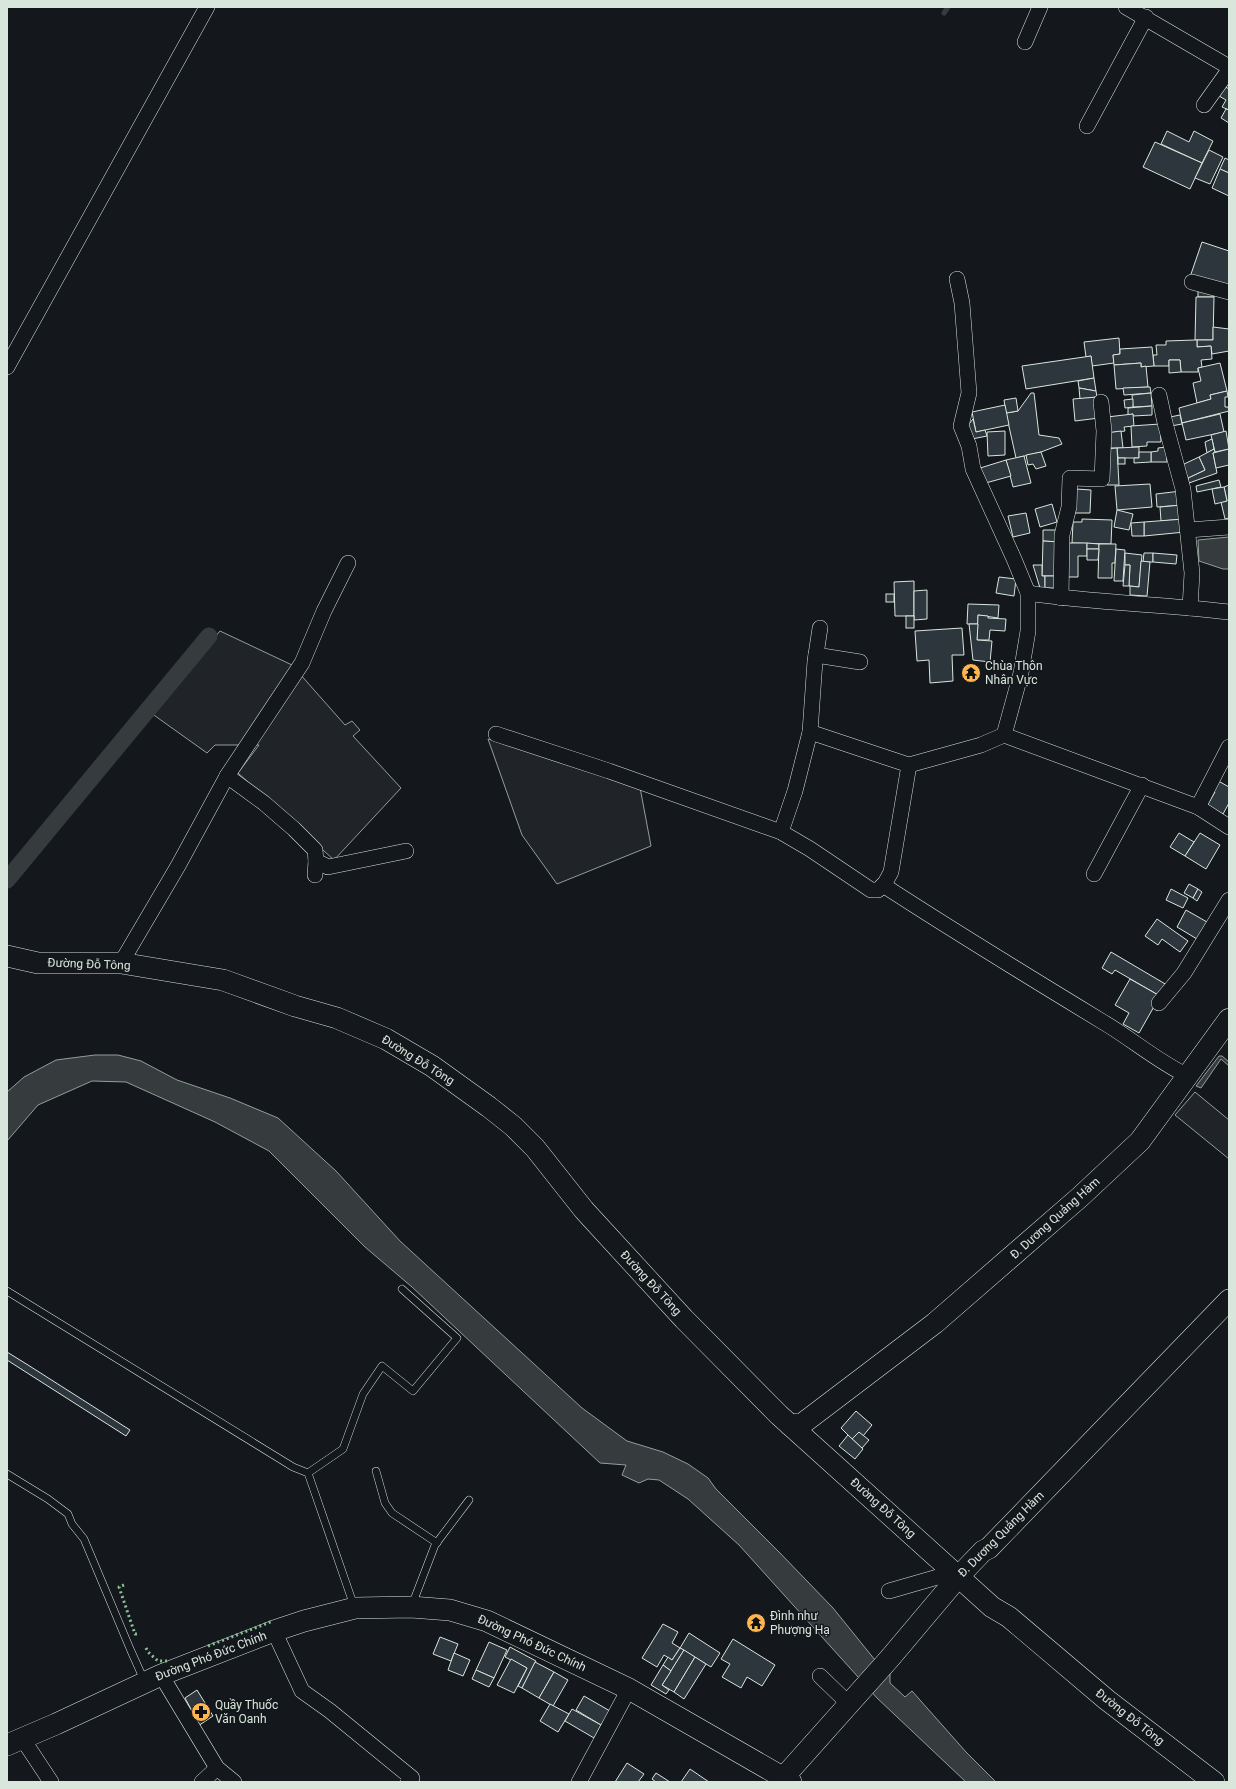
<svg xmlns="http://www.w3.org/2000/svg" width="1236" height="1789" viewBox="0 0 1236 1789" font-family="Roboto,sans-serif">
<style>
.green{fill:#202428;stroke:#939e99}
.water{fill:#363b3e;stroke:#939e99}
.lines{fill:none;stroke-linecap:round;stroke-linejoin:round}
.stream{stroke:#363b3e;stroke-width:5}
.canal{stroke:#363b3e;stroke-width:17}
.building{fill:#2c363c;stroke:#d8e6dc}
.lane-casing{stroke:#d8e6dc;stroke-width:8}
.street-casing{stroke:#d8e6dc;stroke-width:16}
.secondary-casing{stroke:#d8e6dc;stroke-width:22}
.lane{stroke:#14181c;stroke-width:7}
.street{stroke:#14181c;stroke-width:15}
.secondary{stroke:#14181c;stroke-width:21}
.hedge{stroke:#8ac095;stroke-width:3;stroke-dasharray:2 3;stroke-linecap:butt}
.labels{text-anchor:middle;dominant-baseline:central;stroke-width:3;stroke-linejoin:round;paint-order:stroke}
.poi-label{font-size:12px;fill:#d8e6dc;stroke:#14181c;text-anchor:start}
.street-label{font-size:12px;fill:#d8e6dc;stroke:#14181c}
</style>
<rect width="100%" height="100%" fill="#14181c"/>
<!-- green -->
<g class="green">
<polygon points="220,631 292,665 345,725 352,721 360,730 353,736 401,788 334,860 238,773 259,745 215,745 207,753 151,713"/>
<polygon points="488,739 638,777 651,846 557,884 522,835"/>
<polygon points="1195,1092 1229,1120 1229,1159 1175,1115"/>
</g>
<!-- water -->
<g class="water">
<polygon points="1229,537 1229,569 1223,569 1199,561 1198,540"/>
<polygon points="95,1055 118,1055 141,1061 177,1080 230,1098 278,1118 336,1171 400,1241 582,1408 627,1441 663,1452 688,1464 708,1478 716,1489 779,1552 833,1608 875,1660 890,1673 890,1683 905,1697 912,1691 966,1752 996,1782 966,1782 877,1698 739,1545 688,1499 659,1480 648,1479 639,1483 622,1475 626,1465 600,1463 412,1287 365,1247 269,1151 215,1122 126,1082 92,1081 38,1105 7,1141 7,1092 24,1077 56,1060"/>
<polygon points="1219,1056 1222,1056 1229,1062 1229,1066 1221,1059 1201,1088 1196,1086"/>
</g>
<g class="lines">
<!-- stream -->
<polyline class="stream" points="944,13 948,7"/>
<!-- canal -->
<polyline class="canal" points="7,880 209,636"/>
</g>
<!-- building -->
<g class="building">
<polygon points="1224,86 1229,89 1229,110 1222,107 1226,100 1219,96"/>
<polygon points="1226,109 1229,110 1229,123 1221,118"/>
<polygon points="1167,131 1189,142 1194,131 1213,141 1202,163 1161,144"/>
<polygon points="1155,142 1202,163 1190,189 1143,167"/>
<polygon points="1209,150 1223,157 1210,184 1195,178"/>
<polygon points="1225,158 1229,160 1229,173 1220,169"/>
<polygon points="1220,169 1229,173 1229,196 1212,188"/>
<polygon points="1202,242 1229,251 1229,290 1190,277"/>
<polygon points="1198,290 1213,291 1214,297 1198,297"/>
<polygon points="1196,297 1214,297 1213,340 1195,340"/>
<polygon points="1213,327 1229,329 1229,351 1212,354 1211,346 1197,347 1197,340 1213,340"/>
<polygon points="1119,338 1120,354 1113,355 1114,363 1092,366 1091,356 1086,357 1084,342"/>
<polygon points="1195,340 1197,340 1197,347 1211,346 1212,359 1201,360 1202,367 1198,368 1198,372 1181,372 1180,360 1169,360 1169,366 1154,366 1153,355 1157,355 1156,345 1166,345 1166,341"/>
<polygon points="1152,347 1154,366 1141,367 1141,363 1114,365 1113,355 1120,354 1120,349"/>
<polygon points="1091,356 1094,378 1026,389 1022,366"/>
<polygon points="1169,360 1180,360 1181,372 1169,373"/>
<polygon points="1141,363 1141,367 1146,366 1148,387 1116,389 1114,365"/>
<polygon points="1220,363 1227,391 1210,395 1211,399 1197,403 1193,383 1201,381 1198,368"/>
<polygon points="1094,378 1096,391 1079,388 1078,381"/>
<polygon points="1148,387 1150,387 1151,393 1124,395 1123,388"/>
<polygon points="1079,388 1096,391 1097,397 1080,399"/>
<polygon points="1227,391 1228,397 1225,397 1225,407 1228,407 1229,411 1182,423 1179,408 1211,399 1210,395"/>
<polygon points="1031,393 1034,393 1039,435 1059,438 1062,444 1041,452 1016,458 1006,413 1018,411"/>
<polygon points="1151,393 1152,406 1133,407 1132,395"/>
<polygon points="1097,397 1099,418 1075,421 1073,399"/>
<polygon points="1016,398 1018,411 1006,413 1004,400"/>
<polygon points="1133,399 1133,407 1125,408 1124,400"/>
<polygon points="1005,405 1009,425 976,432 972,412"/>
<polygon points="1152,406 1152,415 1133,416 1133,414 1128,415 1128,408"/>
<polygon points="1133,414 1134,426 1124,427 1125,431 1108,433 1107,417"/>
<polygon points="1220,414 1224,432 1186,440 1182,423"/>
<polygon points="1180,415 1182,424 1171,426 1170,417"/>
<polygon points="973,419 976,432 985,430 987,436 967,440 965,429"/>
<polygon points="1160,424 1161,442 1147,442 1147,446 1132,447 1131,426"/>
<polygon points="1005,431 1005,455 988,456 987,432"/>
<polygon points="1121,431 1123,448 1107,448 1106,433"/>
<polygon points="1226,431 1229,449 1215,452 1211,435"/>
<polygon points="1212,439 1214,449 1207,453 1205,442"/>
<polygon points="1139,447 1139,458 1118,458 1117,448"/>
<polygon points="1166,447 1167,462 1151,462 1151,452 1158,451 1158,448"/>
<polygon points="1117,448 1119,485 1107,485 1105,449"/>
<polygon points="1214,449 1215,452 1213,453 1217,473 1189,483 1188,478 1205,470 1199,457"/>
<polygon points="1229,449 1229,465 1216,468 1213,453"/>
<polygon points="1041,452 1046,466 1036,469 1033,464 1028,465 1026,455"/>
<polygon points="1139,452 1151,452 1151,462 1134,463 1134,458 1139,458"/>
<polygon points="1024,456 1031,483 1013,487 1006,460"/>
<polygon points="1199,457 1205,470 1188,478 1182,465"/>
<rect x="1118" y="458" width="7" height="6"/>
<polygon points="1006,460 1011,476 982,484 977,469"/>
<polygon points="1219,480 1221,487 1197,492 1196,486"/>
<polygon points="1150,484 1152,507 1117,510 1115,486"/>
<polygon points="1229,485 1229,518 1225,519 1221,502 1227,501 1224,487"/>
<polygon points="1224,487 1227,501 1215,504 1212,489"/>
<polygon points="1076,489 1091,490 1090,513 1075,513"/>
<polygon points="1181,491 1182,505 1157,507 1156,494"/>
<polygon points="1052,504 1057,522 1040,527 1035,509"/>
<polygon points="1182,505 1184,519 1161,521 1160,507"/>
<polygon points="1117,510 1133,514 1129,530 1114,527"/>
<polygon points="1026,513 1030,533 1013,537 1008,516"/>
<polygon points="1082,519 1112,520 1111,544 1072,543 1073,522 1082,522"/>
<polygon points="1184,519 1185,532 1144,536 1144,522"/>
<polygon points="1144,522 1144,536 1132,536 1131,523"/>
<polygon points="1043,530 1060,530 1060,542 1043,541"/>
<polygon points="1043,541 1060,542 1059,576 1042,576"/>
<polygon points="1064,543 1087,543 1087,556 1078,556 1078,577 1064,577"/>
<polygon points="1087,543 1099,544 1099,549 1087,549"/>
<polygon points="1099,544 1116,544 1115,563 1112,563 1112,578 1098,578"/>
<polygon points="1087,549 1099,549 1098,560 1087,560"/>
<polygon points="1116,549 1125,550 1123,581 1114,581"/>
<polygon points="1125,553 1142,555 1139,587 1129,586 1130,565 1125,565"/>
<polygon points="1144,553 1153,553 1153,562 1143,562"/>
<polygon points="1153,553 1177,555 1176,564 1153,562"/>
<polygon points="1141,561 1150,562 1147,596 1130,595 1130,586 1139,587"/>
<polygon points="1033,565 1042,565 1042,576 1045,576 1045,588 1040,588"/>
<polygon points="1125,565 1130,565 1129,586 1123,586"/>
<rect x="1045" y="576" width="14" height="12"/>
<polygon points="999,577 1016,579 1014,596 996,593"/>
<polygon points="914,581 914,616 895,616 894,582"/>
<polygon points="927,590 927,619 914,620 914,591"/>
<rect x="886" y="594" width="8" height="8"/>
<polygon points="968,604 999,605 998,618 978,615 978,624 967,624"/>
<polygon points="978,615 988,616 988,618 1006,619 1005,631 990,630 989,640 977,640"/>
<rect x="906" y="616" width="8" height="12"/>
<polygon points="969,624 978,624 977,640 992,641 990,662 973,660"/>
<polygon points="962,628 964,655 952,655 953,681 930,683 929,660 917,661 915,631"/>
<polygon points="1213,778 1229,787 1229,803 1223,814 1207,806 1215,792 1208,789"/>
<polygon points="1179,833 1194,842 1185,856 1170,847"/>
<polygon points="1200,833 1220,845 1206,869 1185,856"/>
<polygon points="1189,884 1198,889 1193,898 1184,893"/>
<polygon points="1171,889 1188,898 1183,908 1166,900"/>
<polygon points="1198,889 1202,892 1197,901 1193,898"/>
<polygon points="1186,910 1207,922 1197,939 1177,927"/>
<polygon points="1157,919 1188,941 1180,952 1162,939 1158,945 1145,936"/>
<polygon points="1111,952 1167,985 1160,996 1115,970 1112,974 1102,968"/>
<polygon points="1130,979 1160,996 1139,1033 1123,1024 1129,1013 1115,1005"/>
<polygon points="7,1352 28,1365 130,1430 126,1436 7,1360"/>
<polygon points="856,1411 872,1425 863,1436 859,1432 852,1439 841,1428"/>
<polygon points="859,1432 869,1440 862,1448 852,1439"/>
<polygon points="848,1435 863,1449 855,1459 839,1446"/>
<polygon points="663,1624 678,1632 672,1643 680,1648 672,1660 664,1655 657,1667 642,1658"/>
<polygon points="689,1633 720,1653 711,1667 680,1648"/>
<polygon points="440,1637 458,1644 451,1661 433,1654"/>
<polygon points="733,1639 775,1665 762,1686 747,1677 741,1688 722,1677 730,1664 721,1659"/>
<polygon points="489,1642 507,1650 494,1678 476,1670"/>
<polygon points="510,1647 536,1661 522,1688 518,1686 527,1668 505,1657"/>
<polygon points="680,1648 684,1650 671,1671 663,1665 668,1657 672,1660"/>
<polygon points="684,1650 695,1657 674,1692 662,1685"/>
<polygon points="454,1653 470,1660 463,1676 448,1670"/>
<polygon points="695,1657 706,1664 684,1699 674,1692"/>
<polygon points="511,1659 527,1668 514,1693 497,1685"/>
<polygon points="535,1662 554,1672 539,1698 522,1688"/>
<polygon points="663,1665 671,1671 662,1685 669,1690 666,1694 651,1685"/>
<polygon points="476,1670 494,1678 489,1687 472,1679"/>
<polygon points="554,1672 568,1680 553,1706 539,1698"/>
<polygon points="197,1690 213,1716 195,1728 187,1714 192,1711 185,1698"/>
<polygon points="584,1696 610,1711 601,1725 576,1710"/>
<polygon points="550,1704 569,1714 558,1732 540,1721"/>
<polygon points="572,1709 601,1725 594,1738 565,1721"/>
<polygon points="627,1763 644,1774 638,1782 615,1782"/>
<polygon points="690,1769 709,1782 681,1782"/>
<polygon points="656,1773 670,1782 656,1782 652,1779"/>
</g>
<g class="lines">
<!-- lane casing -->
<g class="lane-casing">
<g id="lane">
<polyline points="7,1291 293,1467 308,1473 354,1606"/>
<polyline points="376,1471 385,1503 392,1513 437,1543"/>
<polyline points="308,1473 343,1449 363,1394 382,1366 413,1391 457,1338 402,1289"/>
<polyline points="7,1474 48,1499 68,1514 72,1524 84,1539 131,1651 144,1680"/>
<polyline points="412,1605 435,1545 469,1500"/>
</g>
</g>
<!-- street casing -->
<g class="street-casing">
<g id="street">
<polyline points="1126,7 1229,67"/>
<polyline points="1025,42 1040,7"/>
<polyline points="1204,105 1229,70"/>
<polyline points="1087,126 1146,17"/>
<polyline points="957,279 962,303 969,393 961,426 969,446 973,469 1014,559 1028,593 1028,631 1021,673 1004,735"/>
<polyline points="1192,282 1229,292"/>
<polyline points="7,367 207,7"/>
<polyline points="1159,395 1165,423 1183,489 1192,573 1190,608"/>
<polyline points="1188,530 1229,527"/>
<path d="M1028,593C1094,603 1162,604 1229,612"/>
<polyline points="1061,598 1062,535 1069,507 1070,478 1102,479 1104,431 1101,402"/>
<polyline points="820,628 815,661 810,732 909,765 981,745 1004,735 1198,807 1229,827"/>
<polyline points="816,655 860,662"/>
<polyline points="496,734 609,771 781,832 810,849 871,890 878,890 885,883 891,872 909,765"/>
<polyline points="227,776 264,803 294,829 315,850 316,861 328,867 406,851"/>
<polyline points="1198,807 1229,747"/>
<polyline points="781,832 795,791 810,732"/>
<polyline points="1094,874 1142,785"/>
<polyline points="315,875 316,861"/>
<path d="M883,885C955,932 1029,977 1103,1022C1132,1039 1158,1062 1188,1076"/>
<polyline points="121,963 178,866 227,776 302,663 324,611 348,563"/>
<polyline points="1159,1003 1184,973 1229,900"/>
<polyline points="889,1591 955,1572"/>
<polyline points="274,1631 302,1691 330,1711 412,1778 408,1782"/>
<polyline points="161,1675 217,1768 234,1782"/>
<polyline points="820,1676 848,1703"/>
<polyline points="22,1738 51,1782"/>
<polyline points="202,1782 217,1768"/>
<polyline points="579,1782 629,1689"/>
</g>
</g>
<!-- secondary casing -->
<g class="secondary-casing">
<g id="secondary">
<polyline points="7,956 38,963 121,963 223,980 295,1006 337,1018 386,1039 432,1066 489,1107 513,1126 535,1148 584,1210 684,1319 779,1415 992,1607 1009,1617 1107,1700 1214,1782"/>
<polyline points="790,1425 802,1424 935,1323 1080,1197 1140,1141 1229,1019"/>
<polyline points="7,1745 56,1724 161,1675 274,1631 304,1621 355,1608 411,1607 450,1610 487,1621 629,1689 791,1782"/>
<polyline points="783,1778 890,1658 959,1576 983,1551 989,1548 1229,1300"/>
</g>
</g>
<!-- lane -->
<use href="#lane" class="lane"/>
<!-- street -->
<use href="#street" class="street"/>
<!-- secondary -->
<use href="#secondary" class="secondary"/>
<!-- hedge -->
<g class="hedge">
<polyline points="124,1585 119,1587 135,1634 140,1634"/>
<polyline points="208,1646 273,1621"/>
<polyline points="146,1648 148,1652 158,1661 169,1661"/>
</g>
</g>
<!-- icons -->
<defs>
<g id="temple-disc" transform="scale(1)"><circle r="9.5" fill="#ffb74d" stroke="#14181c"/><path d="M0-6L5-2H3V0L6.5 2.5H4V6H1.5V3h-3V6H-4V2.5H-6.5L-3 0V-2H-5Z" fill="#111"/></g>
<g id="pharmacy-disc" transform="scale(1)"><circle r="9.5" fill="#ffb74d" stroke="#14181c"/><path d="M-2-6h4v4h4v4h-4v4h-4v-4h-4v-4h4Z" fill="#111"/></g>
</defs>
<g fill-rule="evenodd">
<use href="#temple-disc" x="971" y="673"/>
<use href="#temple-disc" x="756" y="1623"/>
<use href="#pharmacy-disc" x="201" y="1712"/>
</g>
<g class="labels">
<!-- poi labels -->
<g class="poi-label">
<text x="985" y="666">Chùa Thôn<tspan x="985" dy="14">Nhân Vực</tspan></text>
<text x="770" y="1616">Đình như<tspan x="770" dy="14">Phượng Hạ</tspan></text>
<text x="215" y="1705">Quầy Thuốc<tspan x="215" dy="14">Văn Oanh</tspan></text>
</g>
<!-- street labels -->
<g class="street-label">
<text transform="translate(89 964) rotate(2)">Đường Đỗ Tông</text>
<text transform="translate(418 1060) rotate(32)">Đường Đỗ Tông</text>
<text transform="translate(1055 1218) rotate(-42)">Đ. Dương Quảng Hàm</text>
<text transform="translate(651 1283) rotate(47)">Đường Đỗ Tông</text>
<text transform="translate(883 1508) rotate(42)">Đường Đỗ Tông</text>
<text transform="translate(1001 1534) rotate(-45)">Đ. Dương Quảng Hàm</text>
<text transform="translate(532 1643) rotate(25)">Đường Phó Đức Chính</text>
<text transform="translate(211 1656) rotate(-21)">Đường Phó Đức Chính</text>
<text transform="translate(1130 1717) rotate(38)">Đường Đỗ Tông</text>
</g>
</g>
<!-- border -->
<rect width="1236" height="1789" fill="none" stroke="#d8e6dc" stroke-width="16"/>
</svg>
